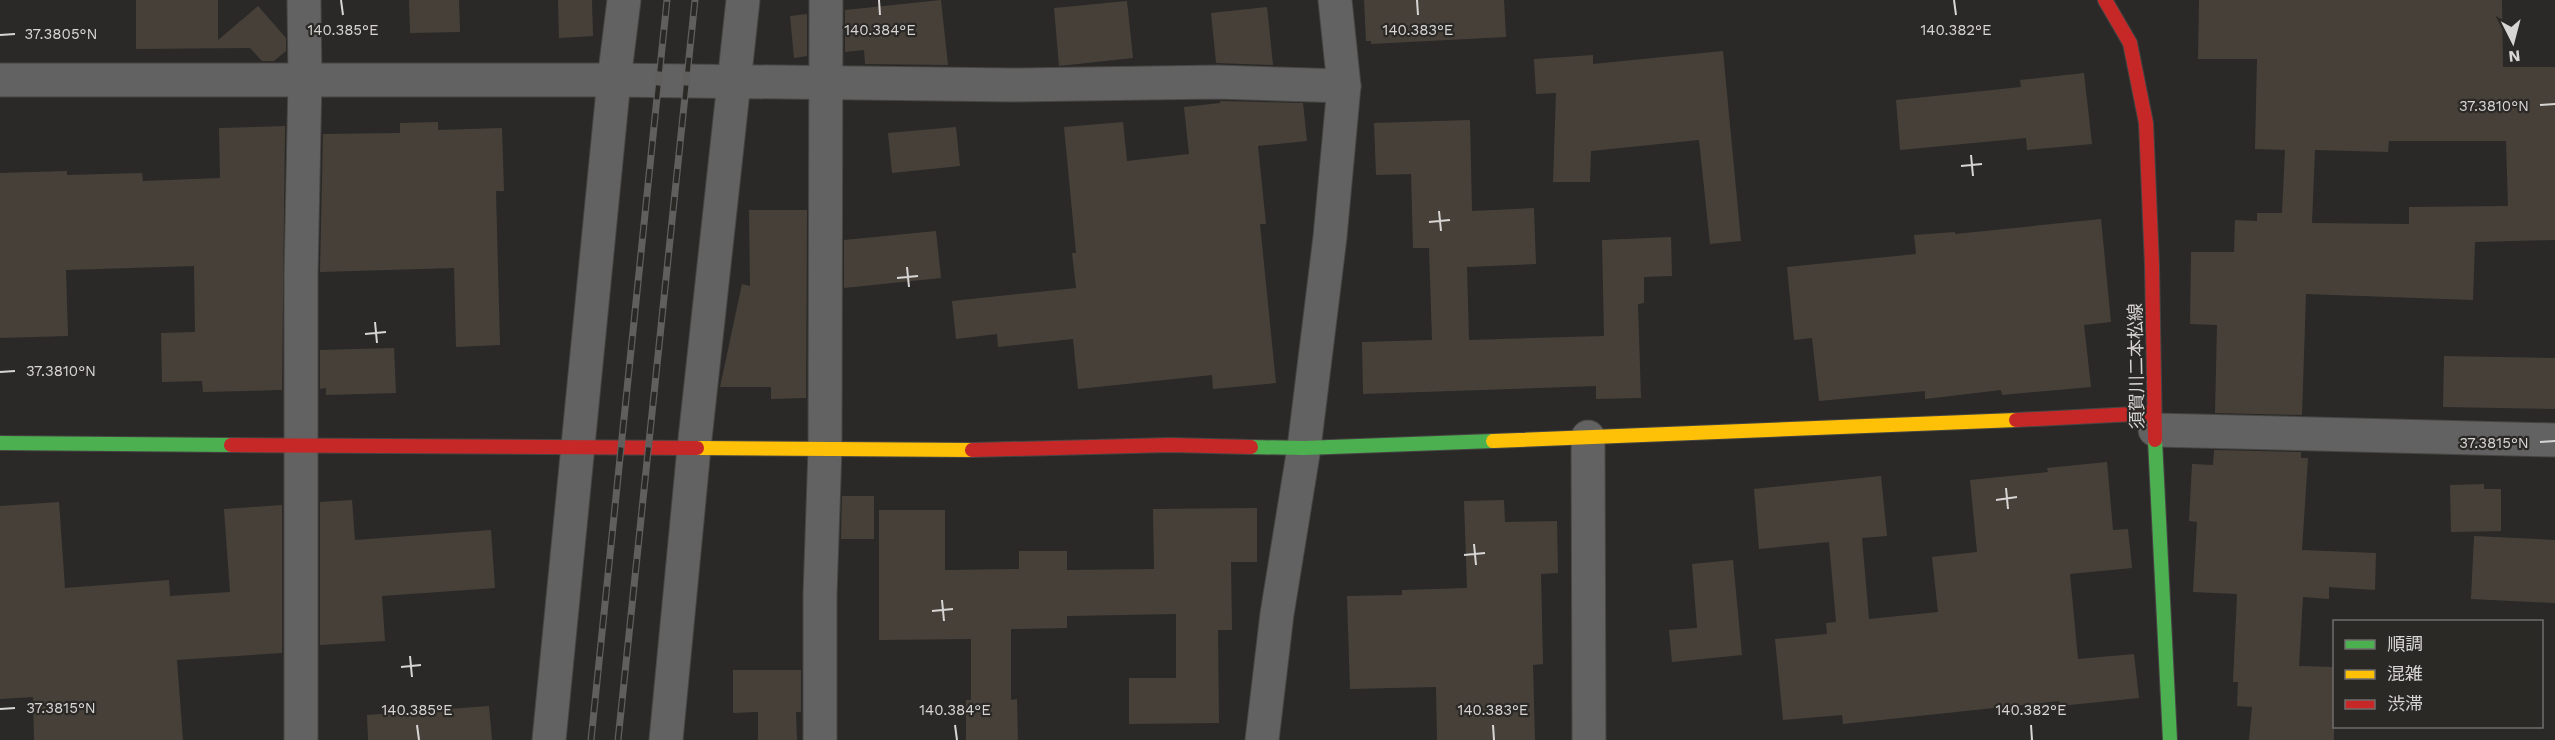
<svg xmlns="http://www.w3.org/2000/svg" width="2555" height="740" viewBox="0 0 2555 740" font-family="'Work Sans','Noto Sans JP',sans-serif">
<style>
.building{fill:#464039;fill-rule:evenodd}
.lines{fill:none;stroke-linecap:round;stroke-linejoin:round}
.street-casing{stroke:#464543;stroke-width:35}
.fast-casing{stroke:#464543;stroke-width:16}
.slow-casing{stroke:#464543;stroke-width:16}
.jam-casing{stroke:#464543;stroke-width:16}
.street{stroke:#636262;stroke-width:33}
.fast{stroke:#4caf50;stroke-width:14}
.slow{stroke:#ffc107;stroke-width:14}
.jam{stroke:#c62828;stroke-width:14}
.rail-casing{stroke:#605f5d;stroke-width:7}
.rail{stroke:#2b2926;stroke-width:4.5;stroke-dasharray:14;stroke-linecap:butt}
.ticks{fill:none;stroke:#d8d6d5;stroke-width:2}
.labels{text-anchor:middle;dominant-baseline:central;stroke-width:4.5;stroke-linejoin:round;paint-order:stroke}
.street-label{font-size:18px;fill:#d8d6d5;stroke:#2b2926}
.ticks-label{font-size:15px;text-anchor:middle;fill:#d8d6d5;stroke:#2b2926;stroke-width:4.5;stroke-linejoin:round;paint-order:stroke}
</style>
<rect width="100%" height="100%" fill="#2a2927"/>
<!-- building -->
<g class="building">
<polygon points="136,0 218,0 218,40 258,6 286,38 286,51 274,61 262,61 250,48 136,49"/>
<polygon points="409,0 459,0 460,32 410,33"/>
<polygon points="558,0 592,0 593,36 559,38"/>
<polygon points="941,0 948,65 865,64 864,50 845,52 845,10"/>
<polygon points="1364,0 1504,0 1506,37 1371,44 1371,41 1366,41"/>
<path d="M2199,0H2502L2503,67H2555V240L2475,242L2473,300L2306,294L2302,415L2215,413L2217,325L2190,324L2191,252H2234L2235,220L2257,221V213H2282L2285,150L2255,149L2257,59H2198ZM2389,141H2506L2508,206L2409,207V224L2312,223L2315,150L2388,152Z"/>
<polygon points="1127,1 1133,58 1059,66 1054,8"/>
<polygon points="1267,7 1273,65 1216,63 1211,13"/>
<polygon points="807,14 807,56 794,58 790,16"/>
<polygon points="1723,51 1741,241 1710,244 1699,140 1591,151 1590,182 1553,182 1556,93 1536,94 1534,59 1593,55 1593,64"/>
<polygon points="2084,73 2092,144 2027,150 2026,138 1900,150 1896,100 2021,87 2020,80"/>
<polygon points="1220,101 1303,103 1307,141 1258,146 1266,224 1260,224 1276,383 1213,389 1212,375 1078,389 1073,339 998,347 997,334 956,339 952,301 1076,288 1072,253 1076,253 1064,127 1123,122 1127,161 1189,154 1184,107 1220,103"/>
<polygon points="1470,120 1472,211 1534,208 1536,264 1467,267 1469,340 1604,336 1602,240 1671,237 1672,276 1644,277 1644,303 1638,304 1641,398 1596,399 1596,386 1363,394 1362,342 1432,340 1429,248 1413,248 1411,174 1376,175 1374,123"/>
<polygon points="438,122 438,130 502,128 504,191 496,191 500,345 456,347 454,268 320,272 323,134 400,133 400,123"/>
<polygon points="285,126 282,390 203,392 202,381 162,382 161,333 195,332 194,266 66,270 68,336 0,338 0,173 67,171 67,175 142,173 143,181 220,178 219,128"/>
<polygon points="956,127 960,166 892,173 888,133"/>
<polygon points="749,210 807,210 806,398 771,399 771,387 720,387 742,284 750,286"/>
<polygon points="2101,219 2111,322 2084,325 2091,387 2002,395 2001,390 1925,399 1925,391 1819,401 1812,338 1794,340 1787,267 1916,254 1914,235 1955,232 1955,234"/>
<polygon points="936,231 941,278 844,288 844,240"/>
<polygon points="394,348 396,393 326,395 326,388 320,389 320,350"/>
<polygon points="2444,356 2555,358 2555,409 2443,407"/>
<polygon points="2214,450 2301,452 2301,458 2308,458 2302,550 2376,553 2375,590 2329,587 2329,599 2303,597 2299,666 2334,667 2334,740 2249,740 2252,707 2237,706 2238,682 2233,682 2237,594 2193,592 2197,522 2189,521 2192,464 2213,465"/>
<polygon points="2107,462 2113,530 2128,529 2132,568 2070,574 2078,659 2134,654 2139,698 2060,706 2059,701 1843,724 1842,715 1783,720 1775,639 1827,634 1826,623 1836,622 1829,542 1759,549 1754,489 1881,476 1887,536 1862,538 1869,619 1938,612 1932,557 1977,552 1970,480 2048,472 2047,468"/>
<polygon points="2484,484 2484,489 2501,489 2501,531 2451,532 2450,485"/>
<polygon points="842,496 874,496 874,539 841,539"/>
<polygon points="352,500 355,540 491,530 495,588 382,596 385,641 320,645 320,502"/>
<polygon points="1504,500 1505,522 1557,521 1558,573 1541,574 1543,664 1533,665 1535,740 1437,740 1436,687 1350,689 1347,596 1402,595 1402,590 1467,588 1464,501"/>
<polygon points="59,502 65,588 169,580 170,596 230,592 224,509 282,505 282,653 177,660 183,740 34,740 33,697 0,699 0,506"/>
<polygon points="1257,508 1257,562 1231,562 1232,630 1218,630 1219,723 1129,724 1129,678 1176,678 1176,614 1067,616 1067,628 1011,629 1011,700 1017,699 1018,740 966,740 966,700 971,700 971,639 879,640 879,510 945,510 945,570 1019,569 1019,551 1067,551 1067,570 1154,569 1153,509"/>
<polygon points="2474,536 2555,540 2555,603 2471,599"/>
<polygon points="1733,560 1742,655 1672,662 1669,630 1697,628 1692,564"/>
<polygon points="733,670 801,670 801,712 796,712 797,740 758,740 758,712 733,713"/>
<polygon points="489,706 492,740 368,740 367,715"/>
</g>
<g class="lines">
<!-- street casing -->
<g class="street-casing">
<g id="street">
<polyline points="0,80 614,80 1013,85 1217,82 1344,86"/>
<polyline points="2155,430 2555,440"/>
<polyline points="1588,437 1589,740"/>
<polyline points="301,740 301,275 305,79 304,0"/>
<polyline points="549,740 614,80 624,0"/>
<polyline points="666,740 694,448 743,0"/>
<polyline points="820,740 820,595 825,449 826,0"/>
<polyline points="1262,740 1277,614 1304,448 1330,237 1344,86 1335,0"/>
</g>
</g>
<!-- fast casing -->
<g class="fast-casing">
<g id="fast">
<polyline points="2155,440 2170,740"/>
<polyline points="0,443 231,445"/>
<polyline points="1251,447 1304,448 1493,441"/>
</g>
</g>
<!-- slow casing -->
<g class="slow-casing">
<g id="slow">
<polyline points="1493,441 2016,420"/>
<polyline points="697,448 972,450"/>
</g>
</g>
<!-- jam casing -->
<g class="jam-casing">
<g id="jam">
<polyline points="2105,0 2130,43 2146,123 2152,265 2155,440"/>
<polyline points="2016,420 2154,413"/>
<polyline points="231,445 697,448"/>
<polyline points="972,450 1170,445 1251,447"/>
</g>
</g>
<!-- street -->
<use href="#street" class="street"/>
<!-- fast -->
<use href="#fast" class="fast"/>
<!-- slow -->
<use href="#slow" class="slow"/>
<!-- jam -->
<use href="#jam" class="jam"/>
<!-- rail casing -->
<g class="rail-casing">
<g id="rail">
<polyline points="591,740 667,0"/>
<polyline points="618,740 695,0"/>
</g>
</g>
<!-- rail -->
<use href="#rail" class="rail"/>
</g>
<!-- ticks -->
<path class="ticks" d="M341,0L343,15M879,0L880,15M1417,0L1418,15M1954,0L1956,15M0,35L15,34M2540,105L2555,104M1971,155L1973,176M1961,166L1982,164M1439,211L1441,231M1429,222L1450,220M907,267L909,287M897,278L918,276M375,322L377,343M365,334L386,332M0,372L15,371M2540,442L2555,441M2006,488L2008,509M1996,500L2017,497M1474,544L1476,565M1464,555L1485,553M942,600L944,621M932,611L953,609M410,656L412,677M401,667L421,665M0,709L15,708M417,725L419,740M955,725L957,740M1493,725L1494,740M2031,725L2032,740"/>
<g class="labels">
<!-- street labels -->
<g class="street-label">
<text transform="translate(2136 366) rotate(-91)">須賀川二本松線</text>
</g>
</g>
<g class="ticks-label">
<text x="343" y="35">140.385°E</text>
<text x="880" y="35">140.384°E</text>
<text x="1418" y="35">140.383°E</text>
<text x="1956" y="35">140.382°E</text>
<text x="61" y="39">37.3805°N</text>
<text x="2494" y="111">37.3810°N</text>
<text x="61" y="376">37.3810°N</text>
<text x="2494" y="448">37.3815°N</text>
<text x="61" y="713">37.3815°N</text>
<text x="417" y="715">140.385°E</text>
<text x="955" y="715">140.384°E</text>
<text x="1493" y="715">140.383°E</text>
<text x="2031" y="715">140.382°E</text>
</g>
<!-- legend -->
<rect x="2333" y="620" width="210" height="108" fill="#2b2926" stroke="#706e6c" stroke-width="1.5"/>
<rect x="2345" y="640" width="30" height="9" fill="#4caf50" stroke="#706e6c" stroke-width="1.5"/>
<text x="2387" y="650" font-size="18" fill="#d8d6d5">順調</text>
<rect x="2345" y="670" width="30" height="9" fill="#ffc107" stroke="#706e6c" stroke-width="1.5"/>
<text x="2387" y="680" font-size="18" fill="#d8d6d5">混雑</text>
<rect x="2345" y="700" width="30" height="9" fill="#c62828" stroke="#706e6c" stroke-width="1.5"/>
<text x="2387" y="710" font-size="18" fill="#d8d6d5">渋滞</text>
<!-- north arrow -->
<g transform="translate(2513 42) rotate(174)" stroke="#2b2926" stroke-width="4.5" paint-order="stroke">
<path d="M0-4.5L10 22L0 15L-10 22Z" fill="#d8d6d5"/>
<text y="-9" font-size="16" font-weight="bold" text-anchor="middle" fill="#d8d6d5">N</text>
</g>
</svg>
